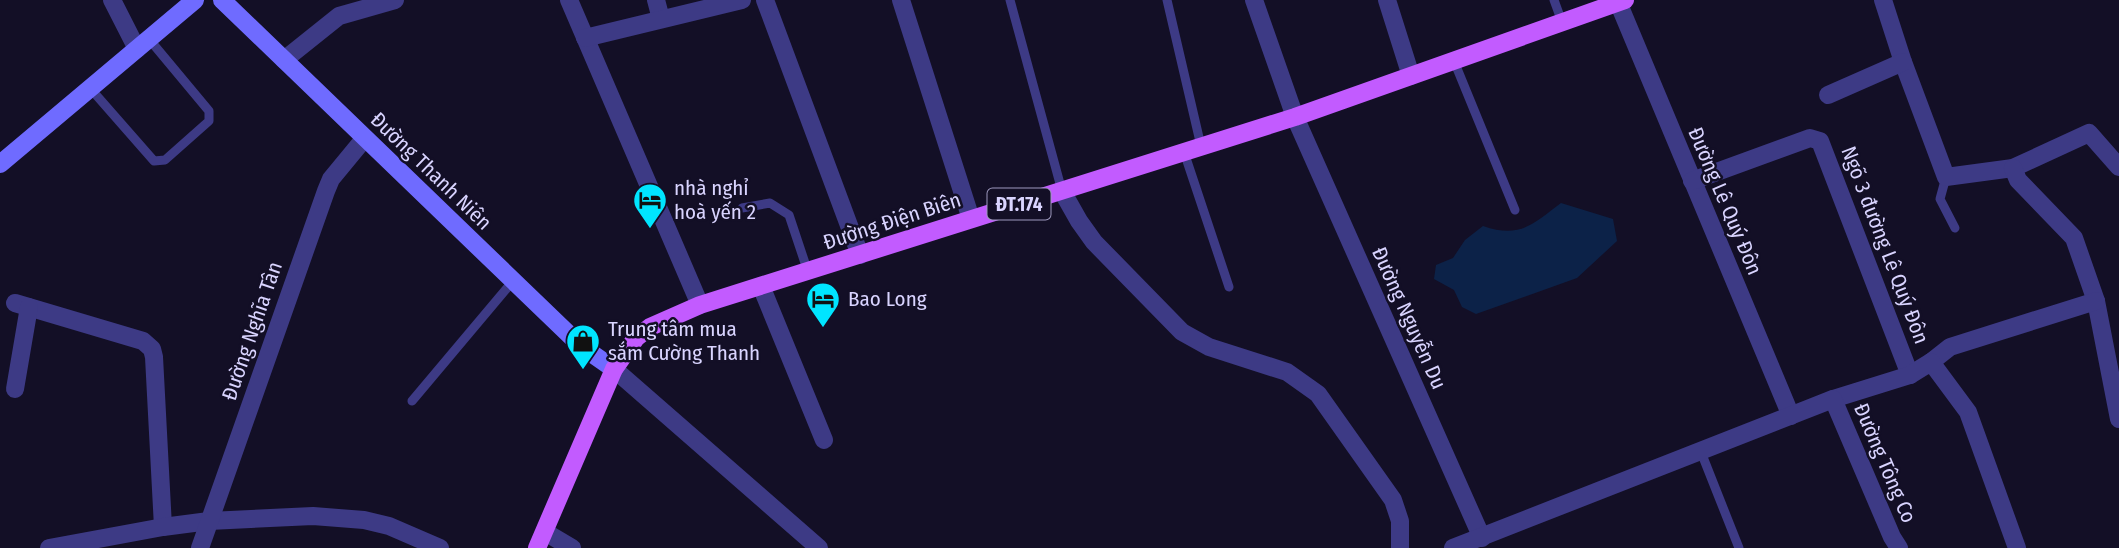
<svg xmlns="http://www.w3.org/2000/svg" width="2119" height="548" viewBox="0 0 2119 548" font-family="'Fira Sans Condensed',sans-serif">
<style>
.water{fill:#0c2248}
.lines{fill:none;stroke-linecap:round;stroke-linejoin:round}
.service{stroke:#3d3a85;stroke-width:9}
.minor{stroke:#3d3a85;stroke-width:18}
.tertiary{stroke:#3d3a85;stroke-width:18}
.secondary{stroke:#6f6bff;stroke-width:18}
.primary{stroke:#c25bff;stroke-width:18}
.labels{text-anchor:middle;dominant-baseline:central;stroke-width:5;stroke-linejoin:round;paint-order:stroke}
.shield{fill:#130f26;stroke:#9e99be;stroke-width:2}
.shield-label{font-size:19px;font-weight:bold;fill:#d9d4ff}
.street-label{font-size:21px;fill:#d9d4ff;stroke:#130f26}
.poi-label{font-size:21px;fill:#d9d4ff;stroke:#130f26;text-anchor:start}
</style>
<rect width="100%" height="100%" fill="#130f26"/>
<!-- water -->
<path class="water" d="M1561,203L1613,219L1617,241L1577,278L1476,314L1462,307L1454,290L1434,279L1436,265L1453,258L1465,240L1483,226C1520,239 1533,224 1561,203Z"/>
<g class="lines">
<!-- service -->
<g class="service">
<polyline points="1010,0 1062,191"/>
<polyline points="1167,0 1201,146"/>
<polyline points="1554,0 1562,22"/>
<polyline points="1454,61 1515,210"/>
<polyline points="90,88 154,161 165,160 209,121 209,111 149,39"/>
<polyline points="1184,152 1229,287"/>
<polyline points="1946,177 1940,199 1955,228"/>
<polyline points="742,208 770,203 789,215 808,272"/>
<polyline points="412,401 513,281"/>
<polyline points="1701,452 1739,548"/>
</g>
<!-- minor -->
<g class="minor">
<polyline points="112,0 137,49"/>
<polyline points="569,0 700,305"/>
<polyline points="656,0 661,19"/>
<polyline points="765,0 860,255"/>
<polyline points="901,0 971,219"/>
<polyline points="1254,0 1295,117 1482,538"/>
<polyline points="1387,0 1411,76"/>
<polyline points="1883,0 1903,62 1946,177 2013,168 2089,133 2119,167"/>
<polyline points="1618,2 1791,416"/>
<polyline points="585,38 742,0"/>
<polyline points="284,60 339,16 395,0"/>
<polyline points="1828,95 1903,62"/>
<polyline points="2013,168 2018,180 2074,238 2096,301 2119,419"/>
<polyline points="1692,181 1810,138 1820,141 1910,375"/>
<polyline points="1062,191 1079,221 1094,242 1182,332 1209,347 1287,372 1318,394 1393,500 1400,521 1400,548"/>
<polyline points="761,286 824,440"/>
<polyline points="15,303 143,341 152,349 154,357 163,527"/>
<polyline points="1931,362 1950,347 2096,301"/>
<polyline points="15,389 29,307"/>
<polyline points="1833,399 1910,375 1931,362 1968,412 2017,548"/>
<polyline points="545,532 572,548"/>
<polyline points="49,548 163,527 209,521 313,516 364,520 389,526 440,548"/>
<polyline points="200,548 326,191 331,179 364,139"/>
<polyline points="1453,548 1833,399 1892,537 1899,548"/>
</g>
<!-- tertiary -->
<polyline class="tertiary" points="614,369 819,548"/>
<!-- secondary -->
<g class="secondary">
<polyline points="222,0 581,346 614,369"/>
<polyline points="0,164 195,0"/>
</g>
<!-- primary -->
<polyline class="primary" points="537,548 614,369 636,338 650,327 700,305 1295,117 1625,0"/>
</g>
<!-- icons -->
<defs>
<g id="hotel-pin" transform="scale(1.75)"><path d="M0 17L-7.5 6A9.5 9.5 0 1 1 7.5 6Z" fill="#00e5ff" stroke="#130f26"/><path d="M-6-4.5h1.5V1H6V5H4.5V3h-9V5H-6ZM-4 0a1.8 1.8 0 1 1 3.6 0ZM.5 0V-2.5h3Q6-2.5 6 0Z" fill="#111"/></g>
<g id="shop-pin" transform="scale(1.75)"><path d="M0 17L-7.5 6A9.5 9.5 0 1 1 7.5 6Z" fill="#00e5ff" stroke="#130f26"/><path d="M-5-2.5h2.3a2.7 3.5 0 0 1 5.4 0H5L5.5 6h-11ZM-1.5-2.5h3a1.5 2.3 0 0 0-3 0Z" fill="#111"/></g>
</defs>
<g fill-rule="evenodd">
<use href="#hotel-pin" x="650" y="200"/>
<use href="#hotel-pin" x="823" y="299"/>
<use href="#shop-pin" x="583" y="341"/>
</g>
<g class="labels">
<!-- shield labels -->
<rect class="shield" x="987.5" y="188.5" width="63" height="31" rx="5"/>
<g class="shield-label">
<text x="1019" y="204">ĐT.174</text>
</g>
<!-- street labels -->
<g class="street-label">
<text transform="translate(431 171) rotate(44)">Đường Thanh Niên</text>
<text transform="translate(1725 201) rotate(67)">Đường Lê Quý Đôn</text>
<text transform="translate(892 221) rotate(-18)">Đường Điện Biên</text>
<text transform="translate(1885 245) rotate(69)">Ngõ 3 đường Lê Quý Đôn</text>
<text transform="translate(1409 318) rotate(66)">Đường Nguyễn Du</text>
<text transform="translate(252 331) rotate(-71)">Đường Nghĩa Tân</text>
<text transform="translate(1885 463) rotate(67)">Đường Tông Co</text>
</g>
<!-- poi labels -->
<g class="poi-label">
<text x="674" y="188">nhà nghỉ<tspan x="674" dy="24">hoà yến 2</tspan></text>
<text x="848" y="299">Bao Long</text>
<text x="608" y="329">Trung tâm mua<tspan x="608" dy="24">sắm Cường Thanh</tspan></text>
</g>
</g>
</svg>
